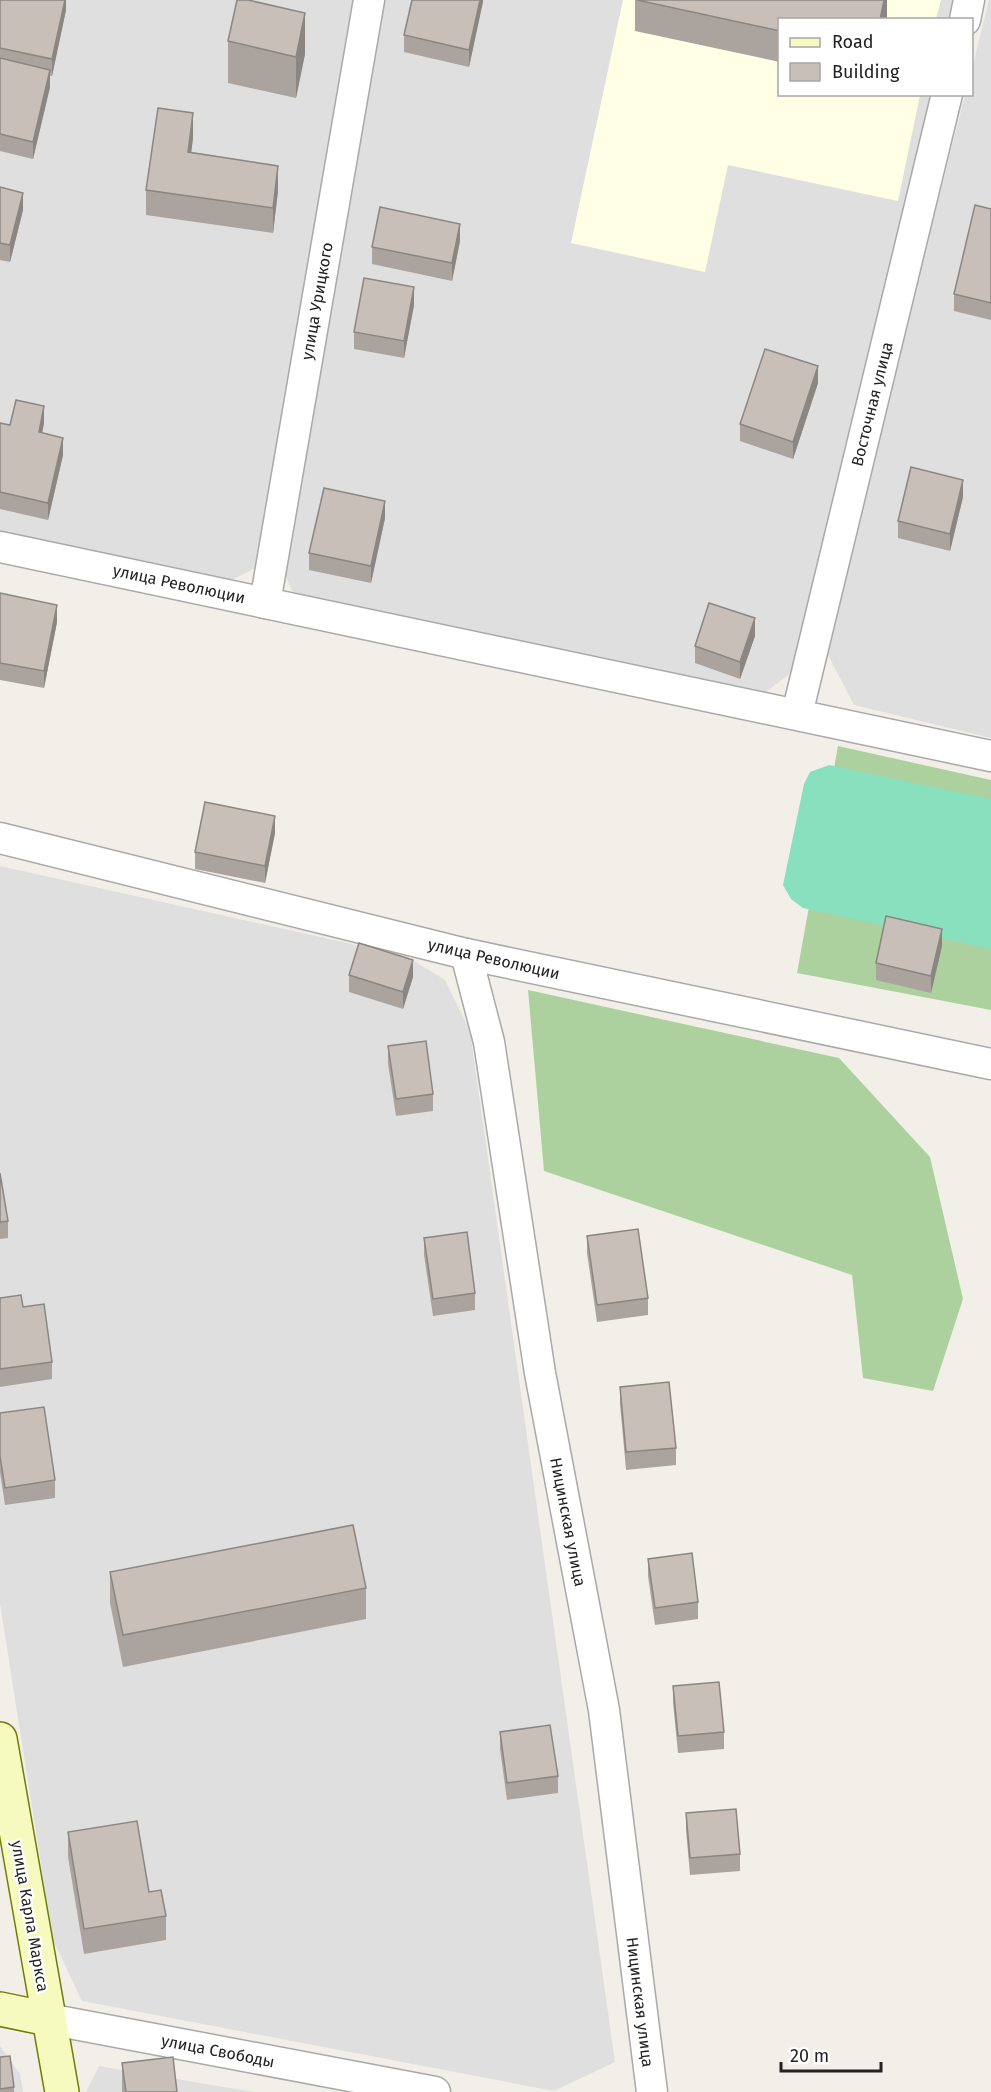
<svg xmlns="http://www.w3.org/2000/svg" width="991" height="2092" viewBox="0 0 991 2092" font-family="'Fira Sans',sans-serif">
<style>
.residential{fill:#e0dfdf}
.education{fill:#ffffe5}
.forest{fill:#add19e}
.pitch{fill:#88e0be}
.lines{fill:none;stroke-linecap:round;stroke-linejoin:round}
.street-casing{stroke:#a9a9a9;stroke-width:33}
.secondary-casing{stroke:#707d05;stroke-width:36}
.street{stroke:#fff;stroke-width:30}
.secondary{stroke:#f7fabf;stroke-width:33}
.wall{fill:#aba49e}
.shaded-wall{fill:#8b8681}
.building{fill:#c7bfb8;stroke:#8b8681;stroke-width:1.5}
.labels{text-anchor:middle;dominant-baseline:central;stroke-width:4.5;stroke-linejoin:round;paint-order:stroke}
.street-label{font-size:16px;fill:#222;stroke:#fff}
</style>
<rect width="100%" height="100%" fill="#f2efe9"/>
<!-- residential -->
<g class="residential">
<polygon points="0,0 359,0 261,565 228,582 0,531"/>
<polygon points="383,0 957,0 952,19 780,20 780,94 934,95 797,668 762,695 296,600 282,567"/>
<polygon points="989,0 991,0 991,738 854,705 824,647 965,95 972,94 972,69"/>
<polygon points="0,866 406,956 445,980 470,1031 615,2062 554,2091 82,2001 53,1940 0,1604"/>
<polygon points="0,2046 20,2074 23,2092 0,2092"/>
<polygon points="99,2066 254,2092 86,2092"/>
</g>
<!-- education -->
<polygon class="education" points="623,0 941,0 936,19 780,20 780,94 920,95 898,201 728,165 705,272 571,243"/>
<!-- forest -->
<g class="forest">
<polygon points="838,746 991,780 991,1010 797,973"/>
<polygon points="528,990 839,1058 930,1157 963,1299 933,1391 863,1378 852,1275 544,1171"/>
</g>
<!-- pitch -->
<polygon class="pitch" points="829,765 991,799 991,949 803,908 791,899 783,885 804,784 810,772"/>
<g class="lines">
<!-- street casing -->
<g class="street-casing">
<g id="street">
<polyline points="965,20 969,0"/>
<polyline points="0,547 991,756"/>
<polyline points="265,603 369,0"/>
<polyline points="797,714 947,94"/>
<polyline points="0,838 466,954 991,1064"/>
<polyline points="466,954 489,1042 540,1373 604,1710 652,2092"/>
<polyline points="48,2019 435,2092"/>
</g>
</g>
<!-- secondary casing -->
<g class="secondary-casing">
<g id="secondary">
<polyline points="0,1739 62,2092"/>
<polyline points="0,2009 48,2019"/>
</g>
</g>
<!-- street -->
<use href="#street" class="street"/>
<!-- secondary -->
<use href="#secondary" class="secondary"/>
</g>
<!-- wall -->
<g class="wall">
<polygon points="0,0 66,0 66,10 52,76 50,76 50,87 33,159 0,151"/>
<polygon points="483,0 469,67 404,52 404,35"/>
<polygon points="635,0 887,0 887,20 780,20 780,62 635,31"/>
<polygon points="228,41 305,54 296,98 228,83"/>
<polygon points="193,138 191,153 278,191 273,233 146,215 146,190"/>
<polygon points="0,187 23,210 10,262 0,260"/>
<polygon points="991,209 991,320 954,311 954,294"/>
<polygon points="460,241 452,281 372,264 372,247"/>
<polygon points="414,305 404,358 354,349 354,332"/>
<polygon points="818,383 793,459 740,441 740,424"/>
<polygon points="0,423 10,425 44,423 42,433 63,455 48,520 0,509"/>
<polygon points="963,497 950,551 898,538 898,521"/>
<polygon points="385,518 371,583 309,570 309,553"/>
<polygon points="0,593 57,622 44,688 0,680"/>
<polygon points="755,636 740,679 695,663 695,646"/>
<polygon points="275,833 265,883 195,869 195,852"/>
<polygon points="942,946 931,993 876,980 876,963"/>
<polygon points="349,975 413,977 403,1009 349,992"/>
<polygon points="388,1046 433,1094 433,1111 396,1116 388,1064"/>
<polygon points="0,1173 8,1221 8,1238 0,1239"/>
<polygon points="587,1236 648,1298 648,1315 597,1322 587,1253"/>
<polygon points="424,1238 475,1293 475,1310 433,1316 424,1255"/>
<polygon points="0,1298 23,1307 52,1362 52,1379 0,1387"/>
<polygon points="620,1387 676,1448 676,1465 626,1470 620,1404"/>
<polygon points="0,1413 55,1480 55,1498 5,1505 0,1473"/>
<polygon points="648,1559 698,1602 698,1619 655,1625 648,1576"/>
<polygon points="110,1572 366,1588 366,1619 123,1667 110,1603"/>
<polygon points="673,1686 724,1732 724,1749 678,1753 673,1703"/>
<polygon points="500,1732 558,1776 558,1793 507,1800 500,1749"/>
<polygon points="686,1813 740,1854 740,1871 690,1875 686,1830"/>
<polygon points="68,1832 149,1892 166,1916 166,1940 84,1954 68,1857"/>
<polygon points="0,2057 14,2087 14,2092 0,2092"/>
<polygon points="122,2063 177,2092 122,2092"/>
</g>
<!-- shaded-wall -->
<g class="shaded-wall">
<polygon points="65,0 66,0 66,10 52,76 52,59"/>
<polygon points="480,0 483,0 483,2 469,67 469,50"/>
<polygon points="884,0 887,0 887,20 880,20"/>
<polygon points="305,13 305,54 296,98 296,57"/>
<polygon points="50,70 50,87 33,159 33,142"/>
<polygon points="193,113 193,138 188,177 188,152"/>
<polygon points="278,166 278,191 273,233 273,208"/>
<polygon points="23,193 23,210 10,262 10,245"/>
<polygon points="460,224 460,241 452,281 452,263"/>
<polygon points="414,287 414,305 404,358 404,341"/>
<polygon points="818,366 818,383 793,459 793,442"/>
<polygon points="44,406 44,423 39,449 39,432"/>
<polygon points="63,438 63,455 48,520 48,503"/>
<polygon points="963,480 963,497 950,551 950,534"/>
<polygon points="385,501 385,518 371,583 371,566"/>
<polygon points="57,605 57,622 44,688 44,671"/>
<polygon points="755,618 755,636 740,679 740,662"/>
<polygon points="275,816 275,833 265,883 265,866"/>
<polygon points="942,929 942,946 931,993 931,976"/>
<polygon points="413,960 413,977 403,1009 403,992"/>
</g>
<!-- building -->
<g class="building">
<polygon points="0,0 65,0 52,59 0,48"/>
<polygon points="237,0 248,0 305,13 296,57 228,41"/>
<polygon points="412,0 480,0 469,50 404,35"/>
<polygon points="637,0 884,0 880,20 780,20 780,31"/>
<polygon points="0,58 50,70 33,142 0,134"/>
<polygon points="158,108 193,113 188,152 278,166 273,208 146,190"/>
<polygon points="0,187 23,193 10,245 0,243"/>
<polygon points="975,205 991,209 991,303 954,294"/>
<polygon points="380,207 460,224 452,263 372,247"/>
<polygon points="364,278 414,287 404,341 354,332"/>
<polygon points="765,349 818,366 793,442 740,424"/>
<polygon points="16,400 44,406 39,432 63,438 48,503 0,492 0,423 10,425"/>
<polygon points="911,467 963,480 950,534 898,521"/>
<polygon points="324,488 385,501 371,566 309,553"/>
<polygon points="0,593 57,605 44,671 0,663"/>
<polygon points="709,603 755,618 740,662 695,646"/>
<polygon points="205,802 275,816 265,866 195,852"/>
<polygon points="886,916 942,929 931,976 876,963"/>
<polygon points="359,943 413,960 403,992 349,975"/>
<polygon points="426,1041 433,1094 396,1099 388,1046"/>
<polygon points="0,1173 8,1221 0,1222"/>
<polygon points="638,1229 648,1298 597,1305 587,1236"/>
<polygon points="467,1232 475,1293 433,1299 424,1238"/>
<polygon points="21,1295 23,1307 44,1304 52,1362 0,1369 0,1298"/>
<polygon points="669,1382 676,1448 626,1452 620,1387"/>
<polygon points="44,1407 55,1480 5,1488 0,1456 0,1413"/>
<polygon points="353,1525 366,1588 123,1635 110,1572"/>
<polygon points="692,1553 698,1602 655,1608 648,1559"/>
<polygon points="719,1682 724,1732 678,1736 673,1686"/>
<polygon points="550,1725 558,1776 507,1783 500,1732"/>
<polygon points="736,1809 740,1854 690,1858 686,1813"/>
<polygon points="137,1821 149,1892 161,1890 166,1916 84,1929 68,1832"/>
<polygon points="10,2056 14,2087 0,2089 0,2057"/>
<polygon points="173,2057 177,2092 126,2092 122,2063"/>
</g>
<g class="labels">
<!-- street labels -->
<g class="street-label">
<text transform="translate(317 301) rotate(-80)">улица Урицкого</text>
<text transform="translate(872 404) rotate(-76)">Восточная улица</text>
<text transform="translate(179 584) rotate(12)">улица Революции</text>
<text transform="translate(494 959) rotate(13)">улица Революции</text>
<text transform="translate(568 1522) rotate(79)">Ницинская улица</text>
<text transform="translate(30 1916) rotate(80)">улица Карла Маркса</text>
<text transform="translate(640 2002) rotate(83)">Ницинская улица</text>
<text transform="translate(218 2051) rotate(11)">улица Свободы</text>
</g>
</g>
<!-- legend -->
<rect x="778" y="18" width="195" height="78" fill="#ffffff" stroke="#a7a7a7" stroke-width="1.5"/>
<rect x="790" y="38" width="30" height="9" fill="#f7fabf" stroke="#a7a7a7" stroke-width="1.5"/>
<text x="832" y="48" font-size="18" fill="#222222">Road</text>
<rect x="790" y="63" width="30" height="18" fill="#c7bfb8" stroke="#a7a7a7" stroke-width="1.5"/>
<text x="832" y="78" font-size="18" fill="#222222">Building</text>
<!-- scale -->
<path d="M781 2062v9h100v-9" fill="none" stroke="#222222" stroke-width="3"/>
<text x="790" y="2062" font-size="18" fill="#222222" stroke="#ffffff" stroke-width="4.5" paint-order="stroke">20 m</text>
</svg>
